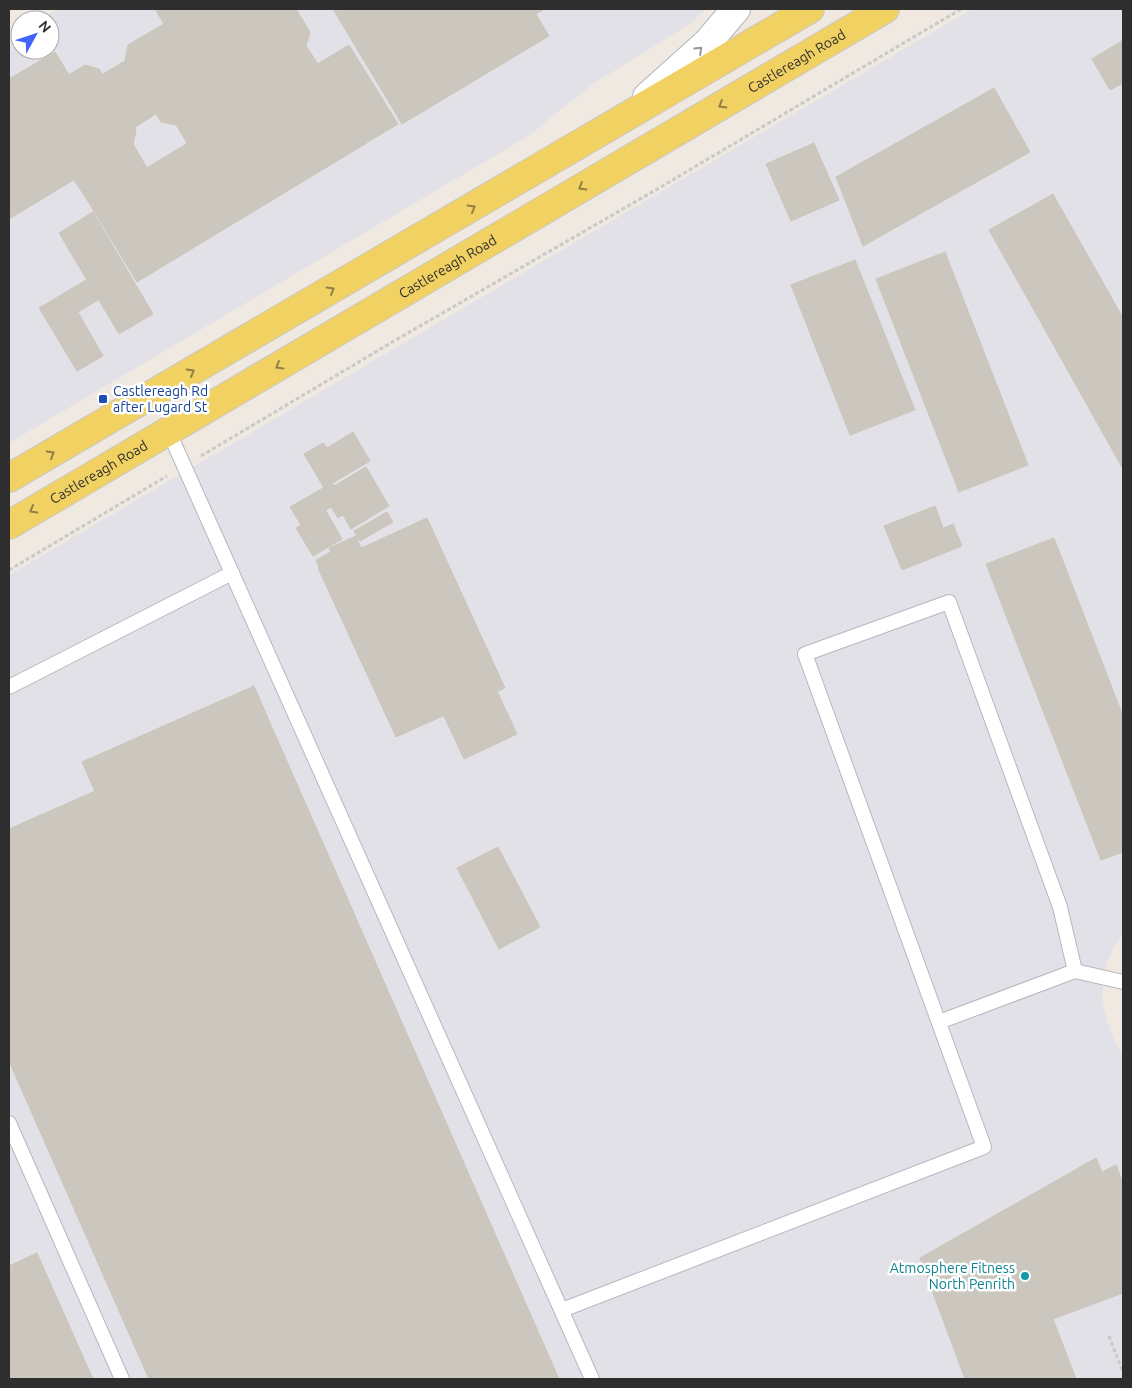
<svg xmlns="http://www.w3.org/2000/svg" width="1132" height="1388" viewBox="0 0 1132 1388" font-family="Ubuntu,sans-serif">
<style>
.industrial{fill:#e3e1e8}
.building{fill:#cbc7bf;stroke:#cbc5ba}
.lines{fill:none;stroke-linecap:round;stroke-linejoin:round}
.lane-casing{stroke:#b4b7c1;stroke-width:16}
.street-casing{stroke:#b4b7c1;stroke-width:30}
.primary-casing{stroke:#c9c9c9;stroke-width:30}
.path{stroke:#c9c9c9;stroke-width:3;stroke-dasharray:4 2.5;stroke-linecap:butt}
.lane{stroke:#fff;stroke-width:14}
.street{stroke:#fff;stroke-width:28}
.primary{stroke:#f2d163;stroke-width:28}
.oneway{stroke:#969696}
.oneway2{stroke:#908048}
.transit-dot{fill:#1a4fb4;stroke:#fff;stroke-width:2}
.culture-dot{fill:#0f9aa8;stroke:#fff;stroke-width:2}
.labels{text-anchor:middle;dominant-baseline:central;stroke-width:5;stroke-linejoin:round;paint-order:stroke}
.street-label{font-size:14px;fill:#2e2e2e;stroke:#fff}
.transit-label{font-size:14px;fill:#164399;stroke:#fff;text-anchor:start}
.culture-label{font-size:14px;fill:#0d838f;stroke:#fff;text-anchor:end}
</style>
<rect width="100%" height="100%" fill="#efe9e1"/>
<!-- industrial -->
<g class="industrial">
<polygon points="58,9 705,9 690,24 591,85 530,135 9,443 9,39 20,32 20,50 50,50 50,20 40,20"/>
<polygon points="972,9 1123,9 1123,933 1113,949 1107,964 1102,994 1104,1009 1113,1038 1123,1057 1123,1379 9,1379 9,575"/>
</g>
<!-- building -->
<g class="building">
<polygon points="155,9 189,9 164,24"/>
<polygon points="189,9 296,9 310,32 306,46 176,125 161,122 125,61 128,45"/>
<polygon points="333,9 533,9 549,36 402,124"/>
<polygon points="533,9 544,9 536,14"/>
<polygon points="1123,40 1123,83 1110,90 1092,59"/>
<polygon points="349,45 398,124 137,282 89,203"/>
<polygon points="306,46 318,64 187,143 176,125"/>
<polygon points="55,52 69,75 9,111 9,79"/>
<polygon points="125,61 156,114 135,127 103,74"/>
<polygon points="85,65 99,69 135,127 136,131 133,144 9,219 9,111"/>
<polygon points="994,88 1030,152 863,246 836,177"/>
<polygon points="814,143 839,200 791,221 766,164"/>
<polygon points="133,144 147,168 89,203 74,180"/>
<polygon points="1053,194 1123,318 1123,469 989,230"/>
<polygon points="93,212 153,314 119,334 59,233"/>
<polygon points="945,252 1028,465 959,492 876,279"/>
<polygon points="855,260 915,410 850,435 791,285"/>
<polygon points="91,277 103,297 78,312 103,356 77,371 39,308"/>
<polygon points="353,432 370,461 324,488 304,454 323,443 327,448"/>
<polygon points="366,467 389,506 351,529 343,515 338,518 331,507 301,525 290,507 332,483 334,486"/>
<polygon points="935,506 943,528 953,524 962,546 902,570 884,526"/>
<polygon points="326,511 342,539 313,556 296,528"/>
<polygon points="387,512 393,522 360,541 354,531"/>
<polygon points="427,518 505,688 396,737 318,568"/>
<polygon points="356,536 361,548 319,567 316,560 331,552 329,548"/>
<polygon points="1054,538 1123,716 1123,852 1101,860 986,564"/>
<polygon points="254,686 267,716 95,792 82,762"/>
<polygon points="497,691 517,734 464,759 444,716"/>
<polygon points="267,716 559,1379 526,1379 238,728"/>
<polygon points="238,728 526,1379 149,1379 9,1061 9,829"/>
<polygon points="498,847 540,927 499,949 457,868"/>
<polygon points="1096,1158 1102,1172 1116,1165 1123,1183 1123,1293 1053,1319 1076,1379 965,1379 920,1258"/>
<polygon points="37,1253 93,1379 9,1379 9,1266"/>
</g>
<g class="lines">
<!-- lane casing -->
<g class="lane-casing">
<g id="lane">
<polyline points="168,430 592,1379"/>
<polyline points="9,687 232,573"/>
<polyline points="939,1022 1075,971"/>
<polyline points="9,1123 122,1379"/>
<polyline points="562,1310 984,1147 805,654 949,602 1060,907 1075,971 1123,982"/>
</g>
</g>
<!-- street casing -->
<g class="street-casing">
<polyline id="street" points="647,97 707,43 736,9"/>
</g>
<!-- primary casing -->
<g class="primary-casing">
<g id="primary">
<polyline points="9,478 810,9"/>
<path id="s1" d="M9,525L885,9"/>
</g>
</g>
<!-- path -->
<g class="path">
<polyline points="201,456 394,341 654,191 961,9"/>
<polyline points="9,570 167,476"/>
<polyline points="1109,1336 1123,1372"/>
</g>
<!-- lane -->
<use href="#lane" class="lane"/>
<!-- street -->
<use href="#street" class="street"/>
<!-- primary -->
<use href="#primary" class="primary"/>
</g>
<!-- one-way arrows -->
<defs><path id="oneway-chevron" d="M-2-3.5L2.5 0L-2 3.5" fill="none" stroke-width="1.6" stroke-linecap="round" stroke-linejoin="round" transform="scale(1.25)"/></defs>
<use class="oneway" href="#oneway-chevron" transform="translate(699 50) rotate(-43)"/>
<g class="oneway2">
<use href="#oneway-chevron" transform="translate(722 105) rotate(149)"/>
<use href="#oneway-chevron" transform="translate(582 187) rotate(149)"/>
<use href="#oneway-chevron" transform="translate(472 208) rotate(-30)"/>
<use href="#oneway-chevron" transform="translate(331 290) rotate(-30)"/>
<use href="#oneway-chevron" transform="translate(279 366) rotate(150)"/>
<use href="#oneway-chevron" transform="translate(191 372) rotate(-30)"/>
<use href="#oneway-chevron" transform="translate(51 454) rotate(-30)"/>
<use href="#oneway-chevron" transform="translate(33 510) rotate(150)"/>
</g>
<!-- markers -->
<rect class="transit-dot" x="98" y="394" width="10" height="10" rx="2.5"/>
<circle class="culture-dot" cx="1025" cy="1276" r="5"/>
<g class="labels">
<!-- street labels -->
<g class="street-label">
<text stroke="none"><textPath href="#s1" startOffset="914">Castlereagh Road</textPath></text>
<text stroke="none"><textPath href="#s1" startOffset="509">Castlereagh Road</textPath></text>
<text stroke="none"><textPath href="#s1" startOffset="104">Castlereagh Road</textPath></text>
</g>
<!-- transit labels -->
<g class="transit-label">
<text x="113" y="391">Castlereagh Rd<tspan x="113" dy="16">after Lugard St</tspan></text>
</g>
<!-- culture labels -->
<g class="culture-label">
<text x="1015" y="1268">Atmosphere Fitness<tspan x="1015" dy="16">North Penrith</tspan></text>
</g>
</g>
<!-- border -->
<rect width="1132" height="1388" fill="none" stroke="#2e2e2e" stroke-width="20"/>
<!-- north arrow -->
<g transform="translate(35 35) rotate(50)"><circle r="24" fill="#ffffff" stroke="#ababab"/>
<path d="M0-4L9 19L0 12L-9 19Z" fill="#4264fb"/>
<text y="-8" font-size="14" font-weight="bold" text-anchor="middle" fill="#2e2e2e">N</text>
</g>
</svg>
